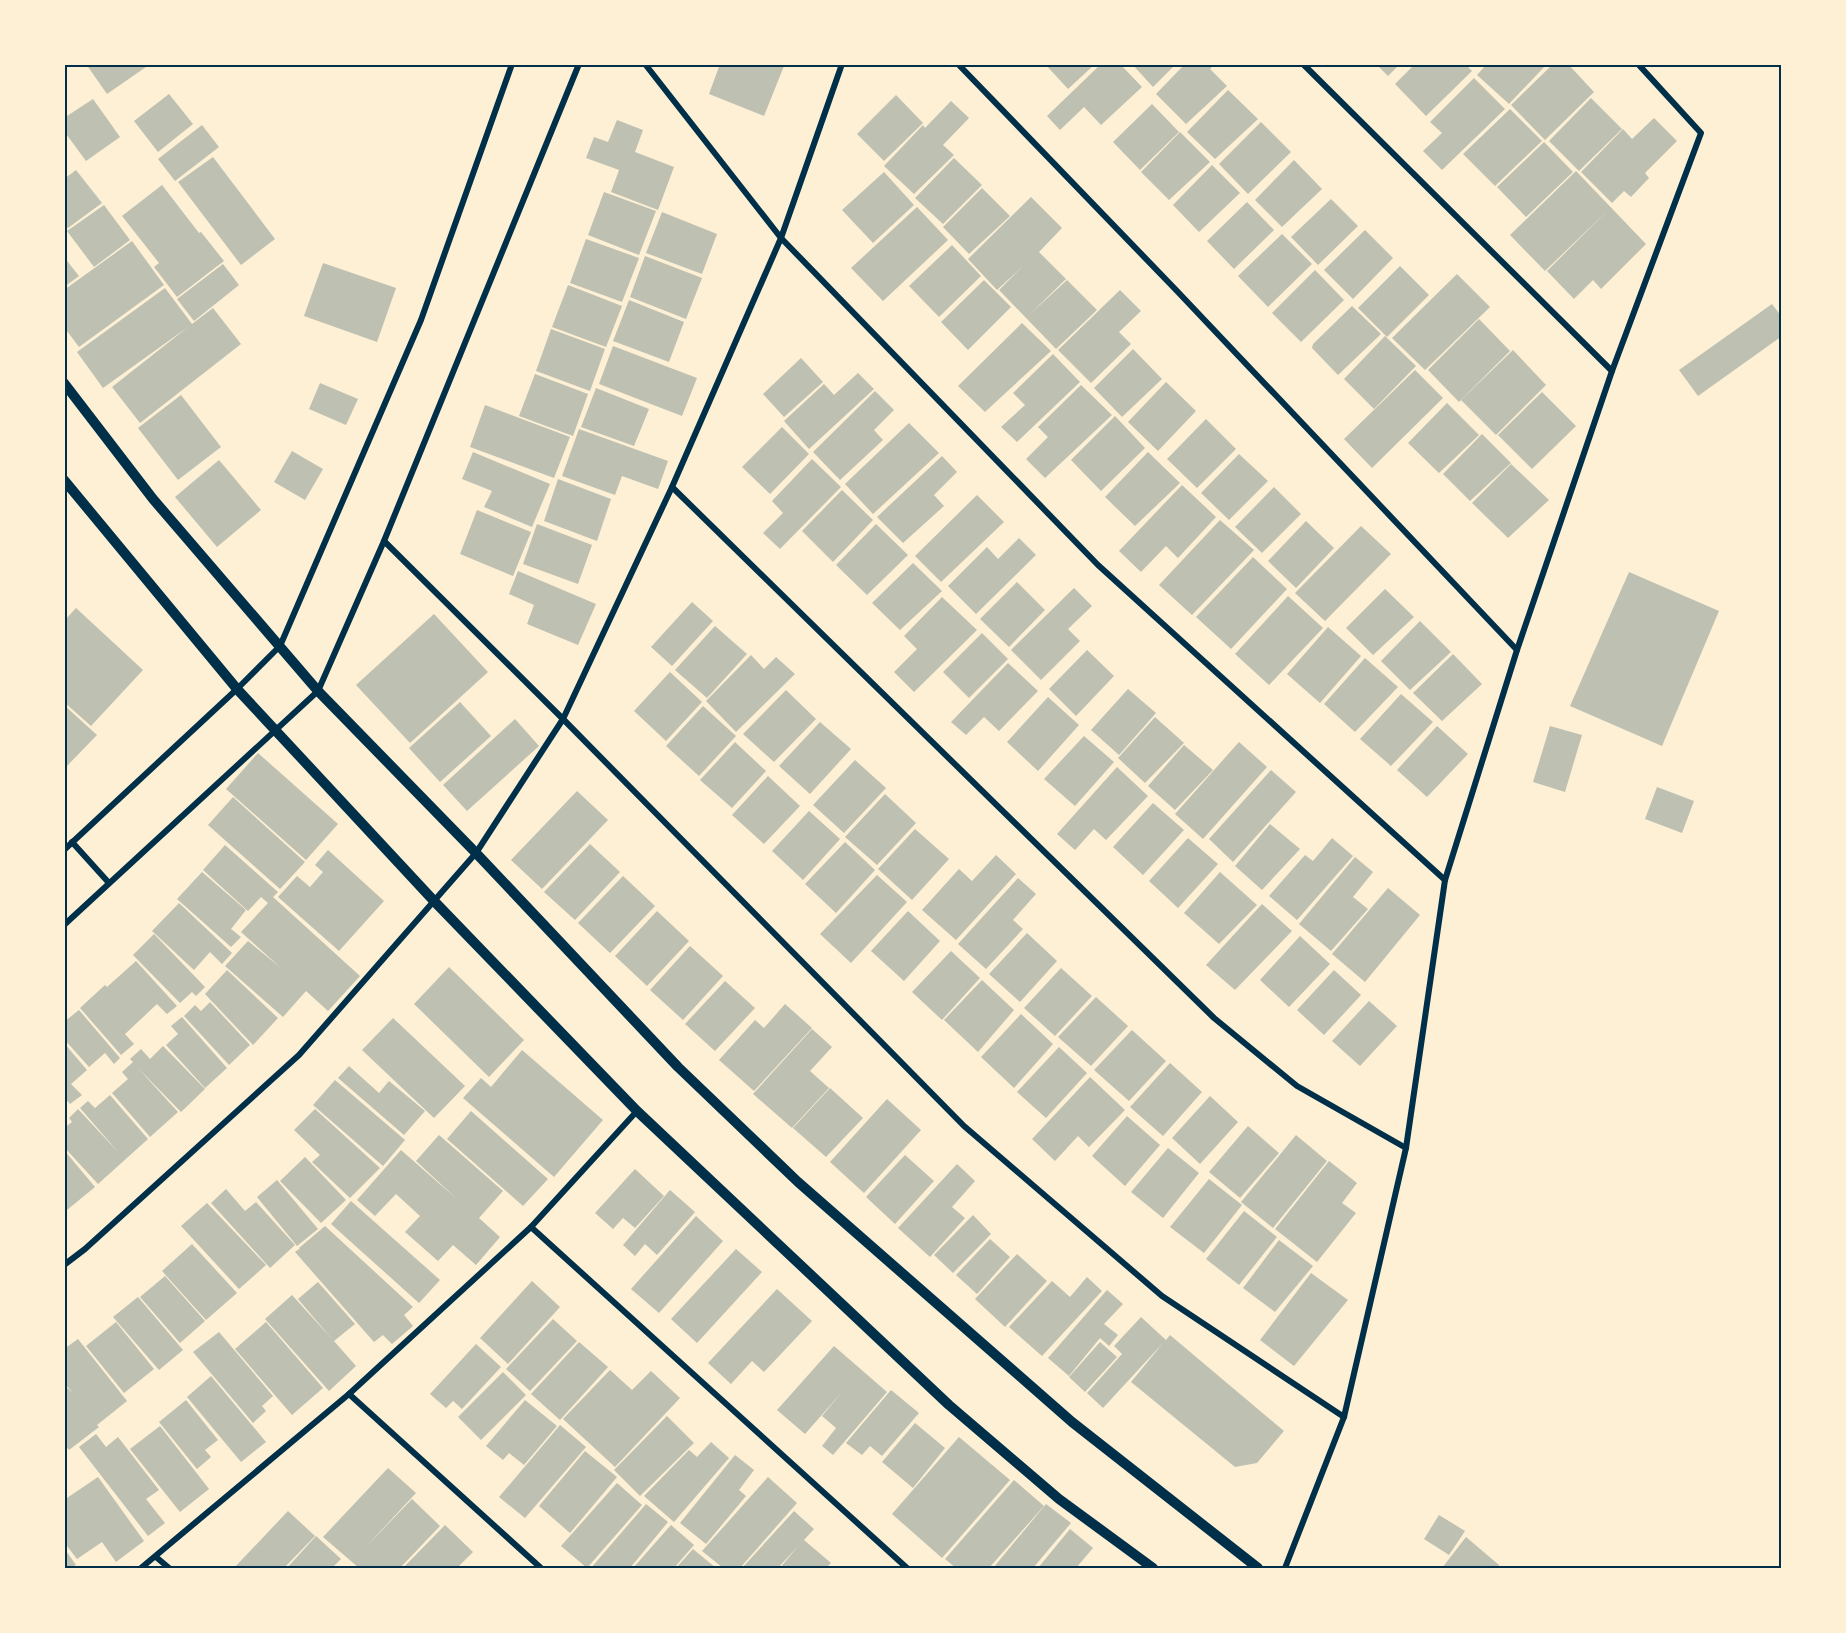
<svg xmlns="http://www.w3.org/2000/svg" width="1846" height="1633" viewBox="0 0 1846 1633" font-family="Jost,sans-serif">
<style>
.building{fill:#bec0b2}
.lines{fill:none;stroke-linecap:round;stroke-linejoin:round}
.minor{stroke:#003049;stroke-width:6}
.tertiary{stroke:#003049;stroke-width:10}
.neatline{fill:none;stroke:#003049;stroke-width:2}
</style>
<rect width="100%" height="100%" fill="#fdf0d5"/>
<!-- building -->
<g class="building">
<polygon points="86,64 144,64 146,67 107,94"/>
<polygon points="720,64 779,64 784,66 764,116 709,94"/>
<polygon points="1045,64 1095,64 1068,89"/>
<polygon points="1101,64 1120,64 1142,87 1101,125 1084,107 1060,130 1047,116"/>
<polygon points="1132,64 1176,64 1153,87"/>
<polygon points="1185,64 1215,64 1210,69 1227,86 1186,124 1156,94"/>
<polygon points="1376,64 1400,64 1388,76"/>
<polygon points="1415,64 1465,64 1472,71 1426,116 1395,84"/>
<polygon points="1487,64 1547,64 1509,104 1477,75"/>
<polygon points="1553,64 1568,64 1594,92 1545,140 1511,105"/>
<polygon points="1474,78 1505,109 1442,170 1423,151 1442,133 1430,122"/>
<polygon points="1228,90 1258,119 1215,159 1187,132"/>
<polygon points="169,94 193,124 158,152 134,121"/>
<polygon points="896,95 923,123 884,161 857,134"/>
<polygon points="1591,98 1622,129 1579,171 1549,141"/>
<polygon points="93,99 120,137 86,161 64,131 64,118"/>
<polygon points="951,101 969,118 943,145 954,155 914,194 884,166 923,125 925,128"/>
<polygon points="1152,104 1179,132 1140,170 1113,142"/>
<polygon points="1510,109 1542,141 1495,186 1463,154"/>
<polygon points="1654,118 1677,141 1645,173 1649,178 1631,197 1624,191 1612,203 1581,172 1623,129 1632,139"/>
<polygon points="617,120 643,130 635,152 674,167 658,210 611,192 619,170 586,158 594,137 608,142"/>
<polygon points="1261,122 1291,152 1248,194 1219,164"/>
<polygon points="202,125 219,147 175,181 158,159"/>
<polygon points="1180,132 1210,162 1169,200 1141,172"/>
<polygon points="1544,142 1573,172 1526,217 1497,187"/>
<polygon points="213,157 275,239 241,265 178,182"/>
<polygon points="954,158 982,185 943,224 915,198"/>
<polygon points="1294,160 1322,189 1282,227 1255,200"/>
<polygon points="1212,165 1240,193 1199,232 1173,205"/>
<polygon points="76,170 102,203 68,228 64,223 64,179"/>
<polygon points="1576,171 1646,244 1601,289 1593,280 1574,299 1547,271 1607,211 1545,271 1510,235"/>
<polygon points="884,172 914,205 873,243 842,210"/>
<polygon points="162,185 199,233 201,232 224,261 177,297 154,267 159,263 122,216"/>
<polygon points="982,188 1010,216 969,254 943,227"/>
<polygon points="604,192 656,211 639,255 588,235"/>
<polygon points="1031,197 1062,228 1039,252 1066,279 1029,315 1067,280 1097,310 1056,349 999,290 1022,267 997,290 968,259"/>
<polygon points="1331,199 1358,226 1318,265 1291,237"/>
<polygon points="1247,202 1274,230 1234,269 1207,241"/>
<polygon points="104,205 130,240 94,267 67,231"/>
<polygon points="917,207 948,240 883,301 851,268"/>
<polygon points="662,212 717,234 702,274 646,253"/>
<polygon points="1365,230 1393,258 1353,299 1324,270"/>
<polygon points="1282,234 1312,264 1268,307 1238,276"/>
<polygon points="586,239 639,258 622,302 570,283"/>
<polygon points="132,241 164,285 79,347 64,327 64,290"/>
<polygon points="952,245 981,276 939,317 909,286"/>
<polygon points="645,256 702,278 686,319 630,297"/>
<polygon points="64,257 79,276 64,287"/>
<polygon points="323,263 396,288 377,342 304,316"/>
<polygon points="223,264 239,285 194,321 177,299"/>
<polygon points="1400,266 1429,295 1387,337 1358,308"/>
<polygon points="1315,270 1344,300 1301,342 1272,313"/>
<polygon points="1457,274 1490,307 1425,370 1392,338"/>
<polygon points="984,280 1011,307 968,350 941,322"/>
<polygon points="568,285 622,306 606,347 552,327"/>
<polygon points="165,288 192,324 213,308 241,344 140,423 112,387 188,327 103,388 77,352"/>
<polygon points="1120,290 1141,311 1119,332 1131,344 1091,383 1058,350"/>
<polygon points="629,300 684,322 669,362 613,341"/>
<polygon points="1772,304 1782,317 1782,336 1698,396 1679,370"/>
<polygon points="1352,306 1381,334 1338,375 1312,348 1313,344"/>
<polygon points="1479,319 1510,351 1459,402 1428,370"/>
<polygon points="1022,323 1051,351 985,412 958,386"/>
<polygon points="551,329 605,349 590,391 536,371"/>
<polygon points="1385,336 1416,366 1374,409 1344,379"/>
<polygon points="613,346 697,378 682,416 599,384"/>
<polygon points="1133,349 1162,379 1122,417 1094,388"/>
<polygon points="1513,350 1546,385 1496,435 1461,400"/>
<polygon points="1053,354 1080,382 1017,442 1001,427 1025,405 1013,393"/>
<polygon points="801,358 823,382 784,417 763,394"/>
<polygon points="1415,370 1443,398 1372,468 1344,439"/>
<polygon points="858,373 874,389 809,449 784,421 824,384 834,395"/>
<polygon points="535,374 588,394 573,436 519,416"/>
<polygon points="1166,382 1196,411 1158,451 1128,422"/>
<polygon points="320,383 358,399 346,425 309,409"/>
<polygon points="1081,385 1112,415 1045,478 1026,459 1048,437 1038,427"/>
<polygon points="596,388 649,409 634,446 581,427"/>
<polygon points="875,391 894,410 874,430 883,440 840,480 813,452"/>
<polygon points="1542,392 1576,426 1532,469 1498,435"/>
<polygon points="181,395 221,447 178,480 138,428"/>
<polygon points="1447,403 1479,435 1439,473 1408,443"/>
<polygon points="485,405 570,437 554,478 470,447"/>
<polygon points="1115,416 1145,448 1101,491 1071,460"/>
<polygon points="1206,419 1236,449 1197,488 1167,459"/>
<polygon points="909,423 939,453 873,514 845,484"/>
<polygon points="782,427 809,454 770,494 742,467"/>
<polygon points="579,429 668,461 658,489 622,476 615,495 562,476"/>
<polygon points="1482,434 1511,463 1470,501 1443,474"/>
<polygon points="292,451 323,469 305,500 274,482"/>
<polygon points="473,452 550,484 532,527 484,507 492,491 462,479"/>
<polygon points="1148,452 1180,483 1135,526 1105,497"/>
<polygon points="1239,454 1268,481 1229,520 1201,493"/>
<polygon points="942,456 957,472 934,495 944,506 903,543 877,517"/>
<polygon points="812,459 841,487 780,549 763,533 783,513 772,501"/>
<polygon points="219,460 261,510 217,547 175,497"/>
<polygon points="1511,464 1549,500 1508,538 1472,503"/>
<polygon points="558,479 611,499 597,541 544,521"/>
<polygon points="1182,485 1216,517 1178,558 1166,546 1141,572 1119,551"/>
<polygon points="1274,487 1301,514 1262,553 1235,527"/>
<polygon points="842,490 873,520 833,562 802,531"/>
<polygon points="977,495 1004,522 941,582 915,556"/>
<polygon points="477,510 531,532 513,576 460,554"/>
<polygon points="1220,520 1254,550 1192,615 1159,585"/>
<polygon points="1306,521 1334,548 1296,588 1268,561"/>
<polygon points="537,524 592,545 578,584 523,564"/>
<polygon points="876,524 908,555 867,595 836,565"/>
<polygon points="1361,526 1391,554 1325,621 1295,593"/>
<polygon points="1019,538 1036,555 976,614 948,586 987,547 998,559"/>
<polygon points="1253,557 1287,589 1231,649 1196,617"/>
<polygon points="913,563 942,591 900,630 872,603"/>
<polygon points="518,571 596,604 578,645 527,624 534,605 509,594"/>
<polygon points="1629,572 1719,611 1662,746 1570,706"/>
<polygon points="1017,582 1045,610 1009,647 980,619"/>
<polygon points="1074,588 1092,606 1068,629 1080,641 1041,680 1011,650"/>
<polygon points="1385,589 1414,617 1373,655 1346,628"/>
<polygon points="1288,596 1323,628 1269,685 1235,654"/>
<polygon points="942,597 977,630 914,692 894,672 917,649 904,636"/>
<polygon points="692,602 713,621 672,666 651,647"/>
<polygon points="76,608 143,670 91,726 64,702 64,621"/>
<polygon points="434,614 488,672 410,743 356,685"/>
<polygon points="1420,621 1451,652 1410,690 1381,661"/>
<polygon points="715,626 747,654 707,698 675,670"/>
<polygon points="1328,627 1361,656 1320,703 1287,674"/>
<polygon points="982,633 1008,659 969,698 943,672"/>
<polygon points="1087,650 1114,676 1076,716 1049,689"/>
<polygon points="1453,654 1482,684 1442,721 1413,693"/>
<polygon points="751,655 764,669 776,657 795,674 736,732 706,701"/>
<polygon points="1365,658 1398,687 1355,732 1324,704"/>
<polygon points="1008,663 1038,691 999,731 984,717 966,735 951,722"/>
<polygon points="670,672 702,702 666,741 634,711"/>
<polygon points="1128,689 1156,713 1119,755 1091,730"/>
<polygon points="786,690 816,719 774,762 743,734"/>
<polygon points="1401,694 1433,722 1391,766 1360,739"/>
<polygon points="1048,697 1079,725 1038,771 1007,742"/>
<polygon points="460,702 491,736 440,782 409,748"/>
<polygon points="64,705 97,735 64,769"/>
<polygon points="703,706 736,736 699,776 666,746"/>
<polygon points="1155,717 1184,743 1145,783 1118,758"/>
<polygon points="515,719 539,746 467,811 443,785"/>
<polygon points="820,722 851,749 810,794 779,766"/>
<polygon points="1437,726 1468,754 1427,797 1397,770"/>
<polygon points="1550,726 1582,735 1565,792 1533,782"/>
<polygon points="1084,736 1114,762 1075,806 1044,779"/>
<polygon points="735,742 766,771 732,808 700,780"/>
<polygon points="1239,742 1267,767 1203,839 1175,814"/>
<polygon points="1184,745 1213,770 1175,810 1148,786"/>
<polygon points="258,753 338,824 306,860 226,789"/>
<polygon points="855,760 886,788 844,833 813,805"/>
<polygon points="1117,767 1148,796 1106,840 1094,829 1075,850 1057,834"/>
<polygon points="1271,770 1296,792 1233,862 1209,839"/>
<polygon points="768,776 800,806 764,844 732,815"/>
<polygon points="1657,787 1694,801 1682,833 1645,819"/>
<polygon points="577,791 608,820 542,889 511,860"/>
<polygon points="885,794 916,823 877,865 845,837"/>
<polygon points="233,797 305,862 280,889 208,825"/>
<polygon points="1153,803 1184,830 1143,875 1113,847"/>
<polygon points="809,811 840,839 803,880 772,851"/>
<polygon points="1270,824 1300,849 1262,890 1235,866"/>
<polygon points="915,829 949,859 912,900 878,869"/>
<polygon points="1188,838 1218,864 1178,908 1149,881"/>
<polygon points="1332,838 1353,856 1297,920 1269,896 1305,855 1313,861"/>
<polygon points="845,842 875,870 836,913 805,884"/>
<polygon points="590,844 620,872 575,920 544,892"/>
<polygon points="225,845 278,892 273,897 360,976 328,1011 306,991 283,1017 225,966 248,941 281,968 241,932 268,903 261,897 248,911 203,870"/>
<polygon points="328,850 384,901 339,951 278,897 297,876 310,887 323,872 315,865"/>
<polygon points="996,855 1016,874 956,940 922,910 959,869 972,881"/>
<polygon points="1355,857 1373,872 1353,897 1368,909 1331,951 1299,924"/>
<polygon points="202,872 246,910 231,929 241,937 231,947 177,899"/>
<polygon points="1220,872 1257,905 1219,944 1184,913"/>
<polygon points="877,875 907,902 851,963 820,934"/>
<polygon points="623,876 655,906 610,953 578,923"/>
<polygon points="1018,878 1036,894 1013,920 1023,929 986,969 958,944"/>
<polygon points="1388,888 1420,915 1365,982 1332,954"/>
<polygon points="179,903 232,953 222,964 210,952 194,970 152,931"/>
<polygon points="1262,904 1292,931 1235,990 1206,965"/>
<polygon points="657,911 689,941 647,986 615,956"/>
<polygon points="908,911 940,941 904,981 871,951"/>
<polygon points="1027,933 1057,961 1020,1002 989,974"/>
<polygon points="154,934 205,987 196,996 192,992 180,1003 133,955"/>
<polygon points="1300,936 1330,964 1289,1007 1260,980"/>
<polygon points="690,946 723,976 683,1020 650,990"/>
<polygon points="951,951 980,978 942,1020 912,992"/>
<polygon points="136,961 177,1006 167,1014 157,1004 125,1034 134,1044 121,1055 80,1008 105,985 107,987"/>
<polygon points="449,967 524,1040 489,1077 414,1004"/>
<polygon points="1061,968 1092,996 1055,1036 1024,1008"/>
<polygon points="227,970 278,1018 253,1045 205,994"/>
<polygon points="1334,970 1361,995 1324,1035 1297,1010"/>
<polygon points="982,980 1014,1010 978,1052 944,1020"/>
<polygon points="725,981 755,1008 715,1051 685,1024"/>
<polygon points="1096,997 1128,1026 1091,1066 1058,1037"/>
<polygon points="1369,1001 1397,1026 1360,1066 1332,1041"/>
<polygon points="210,1002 250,1045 229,1065 184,1016 195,1005 201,1011"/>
<polygon points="785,1004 812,1028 754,1091 719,1060 755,1020 764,1028"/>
<polygon points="79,1010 120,1058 114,1064 105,1053 89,1067 64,1039 64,1022"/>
<polygon points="1021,1014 1053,1044 1014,1088 981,1057"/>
<polygon points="182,1017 227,1068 205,1088 166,1045 178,1034 171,1026"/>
<polygon points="393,1018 465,1086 434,1118 362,1050"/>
<polygon points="812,1029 832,1047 810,1071 829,1088 792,1128 753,1094"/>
<polygon points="1132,1030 1166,1061 1129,1101 1094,1070"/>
<polygon points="64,1043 87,1070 71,1084 82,1095 70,1104 64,1097"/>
<polygon points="163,1046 205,1089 181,1112 137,1067 178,1112 150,1137 112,1093 128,1079 122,1072 133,1062 130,1059 141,1049 150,1059"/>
<polygon points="1059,1047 1087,1073 1046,1118 1017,1092"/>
<polygon points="522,1050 603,1120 554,1177 463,1098 481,1078 491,1087"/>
<polygon points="1170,1063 1202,1092 1163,1136 1130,1107"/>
<polygon points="349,1066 379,1093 389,1081 425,1111 404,1135 338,1078"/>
<polygon points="1090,1077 1125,1110 1089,1147 1078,1136 1055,1161 1032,1139"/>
<polygon points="335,1080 405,1140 383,1166 313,1105"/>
<polygon points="830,1088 863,1118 826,1157 793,1128"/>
<polygon points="110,1095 148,1139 98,1184 64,1147 64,1128 72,1122 69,1118 78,1109 119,1153 80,1108 88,1101 95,1108"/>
<polygon points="1210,1096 1238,1122 1200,1164 1172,1138"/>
<polygon points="887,1099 921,1130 864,1193 830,1162"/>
<polygon points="315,1109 380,1168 350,1198 312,1162 320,1155 294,1130"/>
<polygon points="471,1111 548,1179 523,1206 447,1139"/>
<polygon points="1127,1116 1160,1145 1125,1186 1092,1156"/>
<polygon points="1248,1126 1279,1153 1240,1198 1209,1172"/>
<polygon points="439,1135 503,1191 479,1218 500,1237 476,1265 453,1245 438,1261 405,1232 420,1216 396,1194 375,1216 357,1200 401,1150 458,1200 416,1161"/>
<polygon points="1296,1135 1327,1161 1273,1228 1241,1202"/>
<polygon points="1168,1148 1199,1173 1163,1218 1131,1192"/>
<polygon points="64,1150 95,1187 67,1210 64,1207"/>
<polygon points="905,1155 934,1181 895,1224 866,1197"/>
<polygon points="305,1157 346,1200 321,1223 280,1181"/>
<polygon points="1329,1161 1357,1183 1342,1203 1356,1213 1317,1262 1275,1229"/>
<polygon points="957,1164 975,1181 952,1207 965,1218 930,1257 898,1228"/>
<polygon points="635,1169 664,1196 635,1228 623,1218 613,1229 595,1213"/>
<polygon points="1209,1179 1242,1205 1204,1253 1170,1227"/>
<polygon points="277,1180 318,1229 297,1246 257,1197"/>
<polygon points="226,1189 245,1211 256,1202 295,1245 270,1268 211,1203"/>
<polygon points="670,1190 695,1212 657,1255 645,1244 635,1256 623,1245"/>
<polygon points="351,1201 440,1280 419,1303 331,1224"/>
<polygon points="207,1203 266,1265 239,1289 181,1226"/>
<polygon points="1244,1211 1277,1237 1239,1285 1206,1259"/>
<polygon points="973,1215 991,1234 953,1273 934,1255"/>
<polygon points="696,1216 723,1241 659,1313 631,1289"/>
<polygon points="325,1226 413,1307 404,1315 413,1326 392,1344 383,1335 374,1342 295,1252 299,1249 300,1250 299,1248"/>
<polygon points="990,1239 1010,1257 977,1294 956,1275"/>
<polygon points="1279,1240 1313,1266 1275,1312 1243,1288"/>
<polygon points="192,1244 237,1293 206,1320 162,1271"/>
<polygon points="736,1249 762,1272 697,1343 671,1319"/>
<polygon points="1017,1254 1047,1281 1005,1327 975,1299"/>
<polygon points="1311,1273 1348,1300 1294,1366 1260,1340"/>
<polygon points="165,1276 205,1321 180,1343 140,1297"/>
<polygon points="1087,1277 1102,1291 1042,1356 1009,1327 1052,1281 1070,1297"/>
<polygon points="532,1281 560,1307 508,1364 480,1338"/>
<polygon points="318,1282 355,1324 334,1341 356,1366 329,1391 265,1319 292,1295 332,1339 298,1299"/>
<polygon points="777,1289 812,1321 764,1372 752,1361 731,1384 708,1363"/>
<polygon points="1107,1290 1123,1304 1104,1324 1118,1335 1109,1346 1100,1338 1069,1376 1048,1358"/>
<polygon points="138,1297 183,1350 159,1370 113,1317"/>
<polygon points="1141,1317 1166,1340 1170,1335 1284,1431 1257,1463 1235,1467 1131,1382 1163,1343 1103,1408 1087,1393 1122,1354 1114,1346"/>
<polygon points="553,1319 577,1341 530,1391 506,1369"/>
<polygon points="116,1322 154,1369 124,1393 86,1346"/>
<polygon points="266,1322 323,1388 292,1415 235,1349"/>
<polygon points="219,1332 273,1396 262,1406 266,1411 253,1423 193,1352"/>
<polygon points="78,1339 127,1401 97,1425 99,1427 69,1450 64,1444 64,1385 73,1393 64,1383 64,1349"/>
<polygon points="579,1342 608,1367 560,1420 531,1394"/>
<polygon points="1100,1342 1117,1357 1085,1392 1069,1377"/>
<polygon points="476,1344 501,1367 462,1409 453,1401 446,1408 430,1394"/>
<polygon points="834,1346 887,1392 833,1455 822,1446 836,1428 822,1416 842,1392 805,1434 777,1410"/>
<polygon points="610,1370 632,1390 651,1371 680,1398 615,1467 563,1419"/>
<polygon points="503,1372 526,1395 481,1440 458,1417"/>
<polygon points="211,1376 266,1442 241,1462 187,1397"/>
<polygon points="891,1390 919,1413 882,1456 870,1446 862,1455 846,1443"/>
<polygon points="186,1400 218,1440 205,1450 211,1457 197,1469 159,1422"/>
<polygon points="525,1400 557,1426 524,1465 509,1453 503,1460 486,1446"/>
<polygon points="667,1416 694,1443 640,1496 614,1470"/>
<polygon points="915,1423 945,1448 913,1488 882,1462"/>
<polygon points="560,1425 586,1447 525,1518 499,1497"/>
<polygon points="160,1426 209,1489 180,1512 130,1449"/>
<polygon points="96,1434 106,1447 118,1437 159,1490 146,1499 165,1523 148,1536 79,1447"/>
<polygon points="959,1437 1010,1480 942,1558 892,1514"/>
<polygon points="711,1442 729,1458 674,1522 644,1496 689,1450 697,1457"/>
<polygon points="585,1451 617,1477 570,1533 539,1506"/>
<polygon points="735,1455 754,1470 739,1490 746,1496 706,1544 680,1523"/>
<polygon points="388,1468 416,1493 363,1550 412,1499 440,1526 400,1568 359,1568 323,1537"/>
<polygon points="98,1477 144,1541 116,1562 102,1542 77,1559 64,1542 64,1500"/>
<polygon points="768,1477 797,1503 740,1568 723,1568 702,1551"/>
<polygon points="1014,1480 1044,1506 989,1568 956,1568 945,1559"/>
<polygon points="617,1483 642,1505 587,1568 561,1546"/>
<polygon points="646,1504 668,1522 630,1568 591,1568"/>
<polygon points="1046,1504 1071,1523 1033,1568 993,1568"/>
<polygon points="288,1511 315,1536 284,1568 234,1568"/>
<polygon points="794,1511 814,1529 804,1540 831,1563 826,1568 780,1568 798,1546 778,1568 742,1568"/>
<polygon points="1439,1515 1465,1531 1449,1555 1424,1539"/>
<polygon points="445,1525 473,1552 457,1568 403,1568"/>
<polygon points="671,1525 694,1545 674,1568 633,1568"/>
<polygon points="1070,1529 1093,1548 1076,1568 1038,1568"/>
<polygon points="316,1536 341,1559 332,1568 287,1568"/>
<polygon points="1466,1537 1499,1565 1498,1568 1442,1568"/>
<polygon points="64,1548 76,1565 70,1568 64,1568"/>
<polygon points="693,1549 716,1568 676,1568"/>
</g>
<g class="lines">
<!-- minor -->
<g class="minor">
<polyline points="645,64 781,238 1098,565 1445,880"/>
<polyline points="958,64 1177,291 1517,650"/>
<polyline points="1303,64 1612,371"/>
<polyline points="672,487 1214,1018 1297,1086 1406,1148"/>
<polyline points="384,541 563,719 964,1126 1162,1296 1344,1417"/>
<polyline points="72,842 109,883"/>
<polyline points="64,850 237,689 280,646 421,320 512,64"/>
<polyline points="64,925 318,691 384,541 579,64"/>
<polyline points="531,1227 907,1568"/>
<polyline points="64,1265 85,1249 299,1055 476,853 563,719 672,487 781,238 842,64"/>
<polyline points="349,1394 541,1568"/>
<polyline points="156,1557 169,1568"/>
<polyline points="141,1568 349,1394 531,1227 637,1111"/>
<polyline points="1285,1568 1344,1417 1406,1148 1445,880 1517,650 1612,371 1701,133 1638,64"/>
</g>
<!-- tertiary -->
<g class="tertiary">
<polyline points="64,383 153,499 318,691 476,853 678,1067 798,1182 1072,1422 1258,1568"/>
<polyline points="64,480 237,689 434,901 637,1111 949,1405 1059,1499 1153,1568"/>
</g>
</g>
<!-- border -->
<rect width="1846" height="1633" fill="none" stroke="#fdf0d5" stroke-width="132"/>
<rect x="66" y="66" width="1714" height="1501" class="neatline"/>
</svg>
